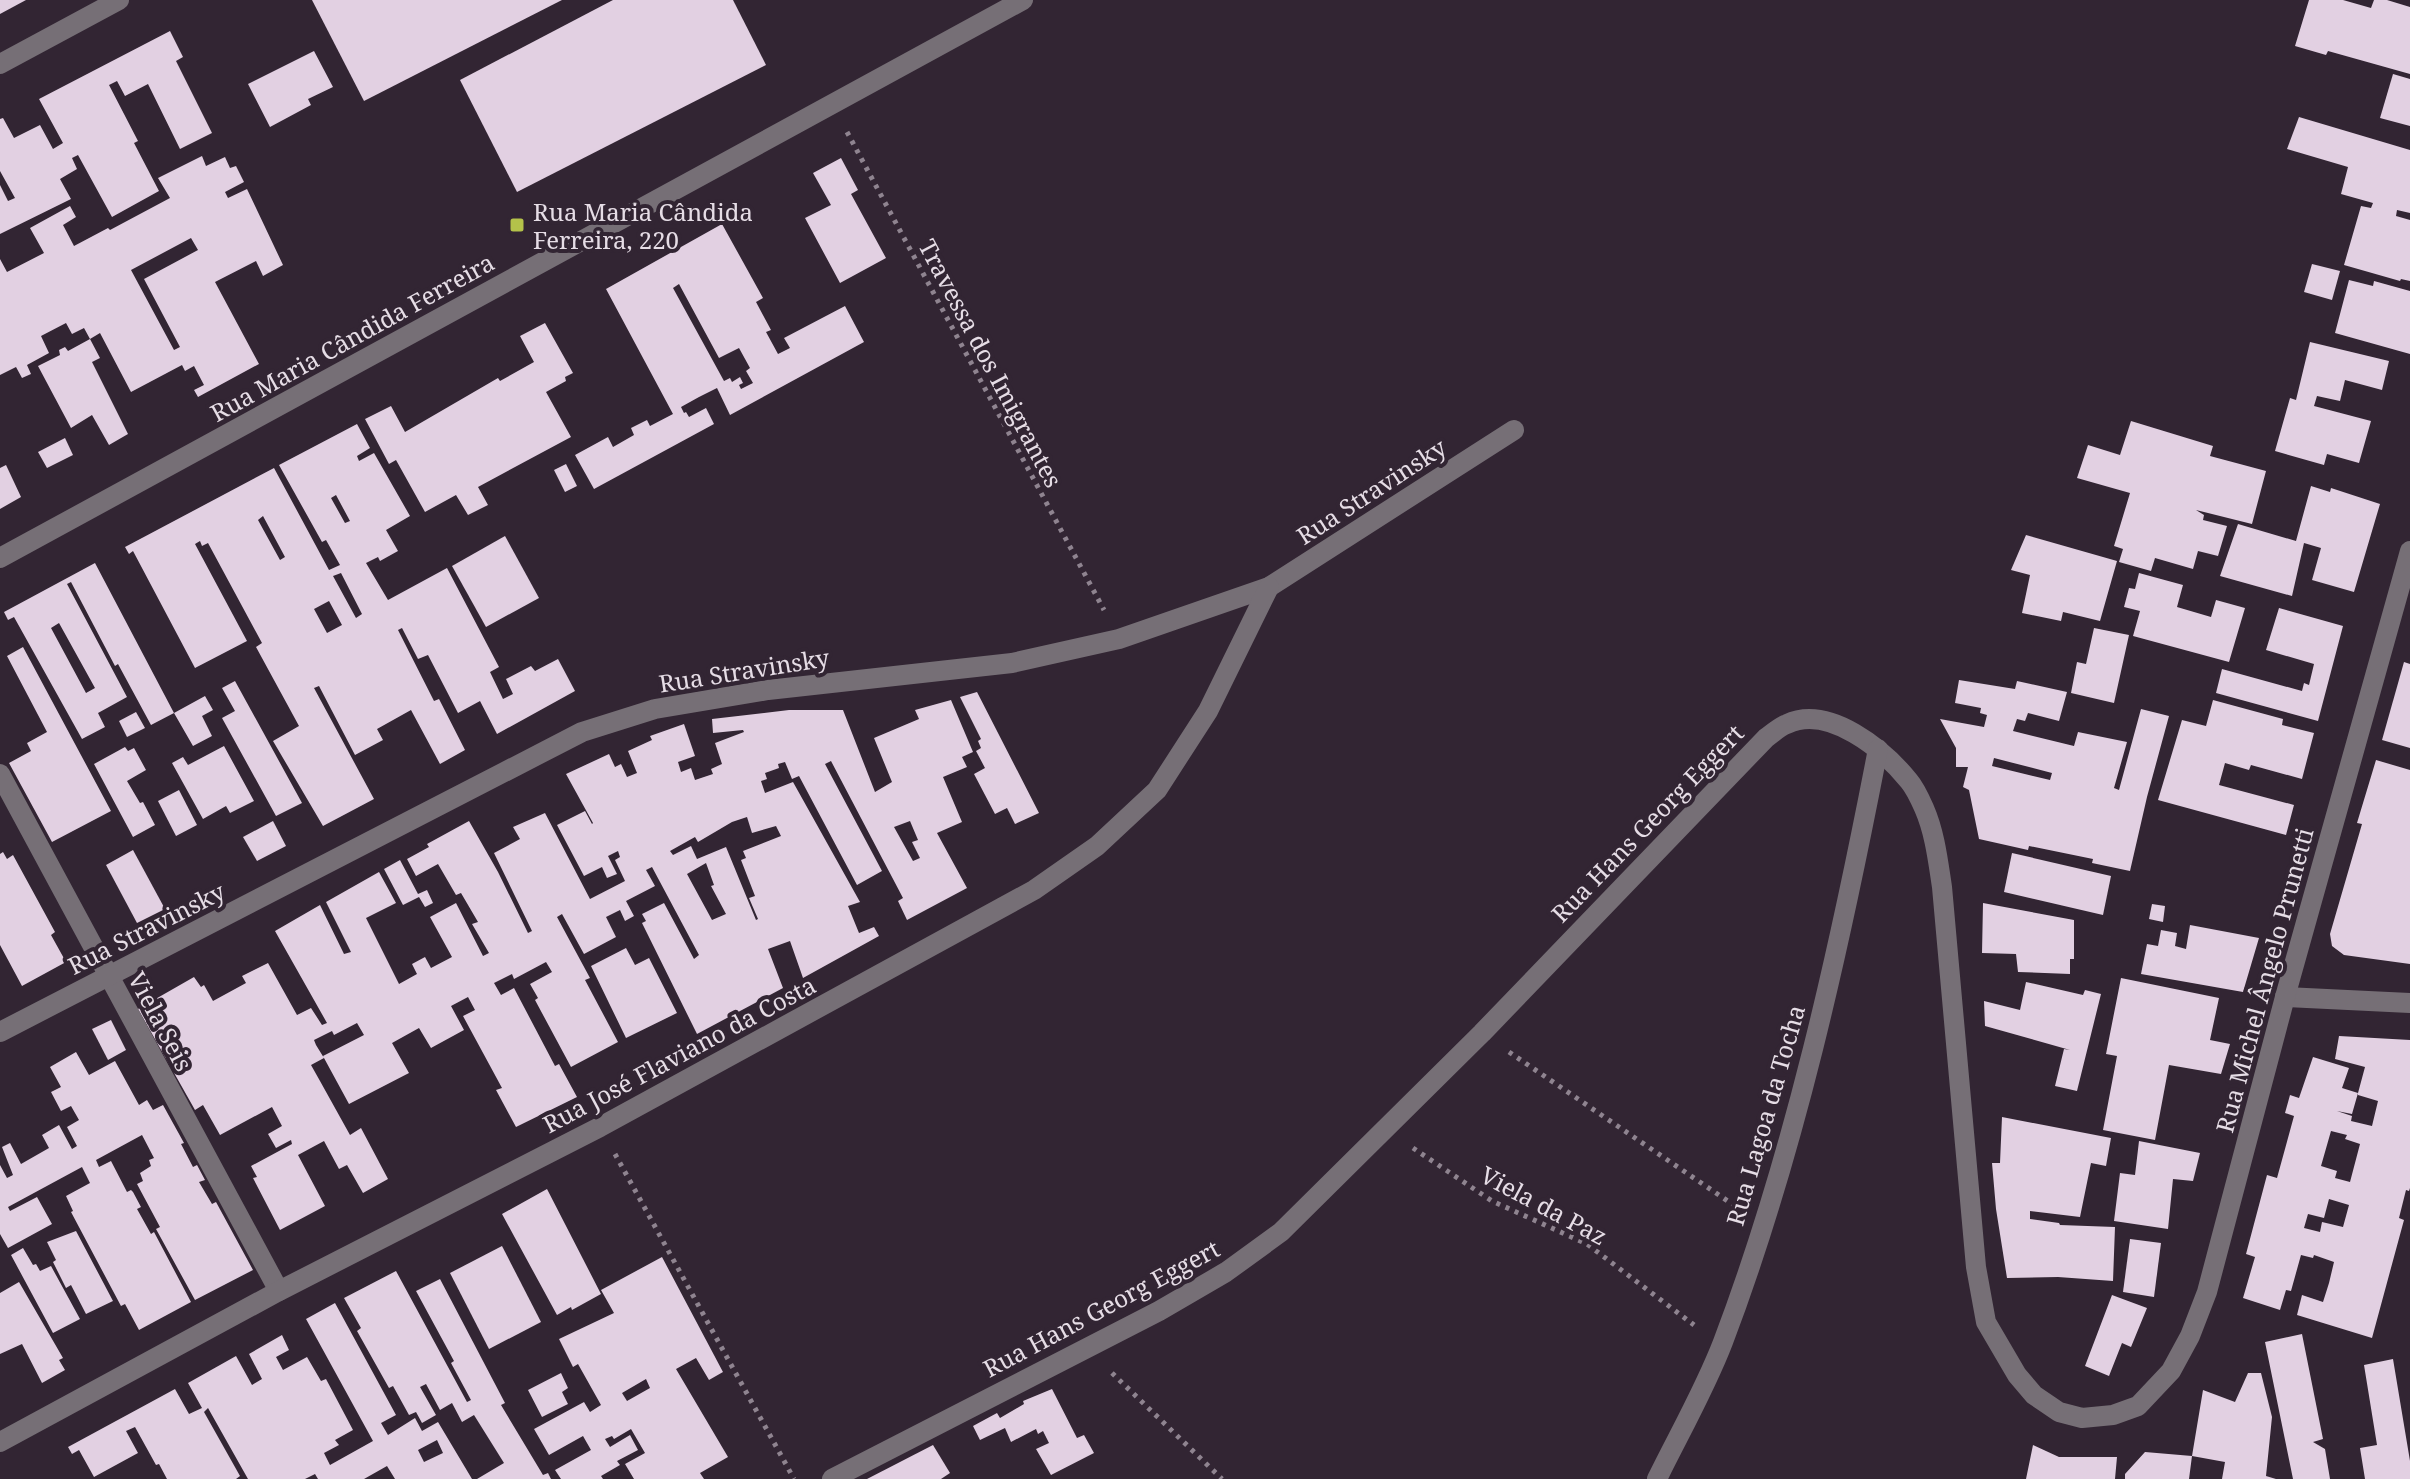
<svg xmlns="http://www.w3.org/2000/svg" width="2410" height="1479" viewBox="0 0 2410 1479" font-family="'Noto Serif',serif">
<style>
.building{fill:#e2d0e2;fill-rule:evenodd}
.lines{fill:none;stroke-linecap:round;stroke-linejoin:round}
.path{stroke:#8f8490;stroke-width:5;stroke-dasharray:4 6;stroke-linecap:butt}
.minor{stroke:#766f76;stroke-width:20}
.poi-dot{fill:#b4c24a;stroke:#322533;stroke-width:3}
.labels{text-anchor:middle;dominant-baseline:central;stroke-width:8;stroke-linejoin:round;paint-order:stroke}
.poi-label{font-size:24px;fill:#e6dde6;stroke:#322533;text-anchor:start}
.street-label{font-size:24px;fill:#e6dde6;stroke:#322533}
</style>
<rect width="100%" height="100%" fill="#322533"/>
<!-- building -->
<g class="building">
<polygon points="0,0 26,0 0,14"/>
<polygon points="312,0 562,0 364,101"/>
<polygon points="613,0 733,0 766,65 517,192 460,80"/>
<polygon points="2309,0 2343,0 2371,8 2374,0 2387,0 2410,7 2410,74 2328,51 2326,55 2295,46"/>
<polygon points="170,31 183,57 176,61 212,133 180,149 148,84 125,96 117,81 109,85 138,141 134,143 159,191 112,217 78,155 72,158 77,169 60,179 71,199 0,234 0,185 8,201 15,198 0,171 0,119 3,118 14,138 40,125 53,149 63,143 39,99"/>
<polygon points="314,51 333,87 308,99 311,105 270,127 248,84"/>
<polygon points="2393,74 2410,79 2410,126 2380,118"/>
<polygon points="2299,117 2410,150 2410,213 2397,210 2396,216 2410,220 2410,281 2401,279 2400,281 2344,265 2361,206 2371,208 2373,203 2341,194 2348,167 2287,149"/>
<path d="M202,156L206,166L225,157L230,168L236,166L244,182L225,192L228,198L247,189L283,265L263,276L256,261L215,282L259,364L198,397L194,390L204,385L194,366L185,371L182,365L131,392L100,333L90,339L100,358L92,362L128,434L109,445L92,415L71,428L38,366L60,355L59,350L65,347L68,351L90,339L84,328L72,334L66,323L41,336L49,353L27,365L31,374L22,378L16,367L0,375V259L7,272L44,253L30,228L70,206L76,217L63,225L74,246L108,228L110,230L170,198L158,178ZM191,238L198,250L144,279L180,347L174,350L131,270Z"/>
<polygon points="841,158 858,190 851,194 886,258 840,283 805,218 831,205 813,173"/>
<path d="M722,224L763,298L756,302L771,330L766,332L778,354L790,348L784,338L845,306L864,342L730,415L717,388L699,397L681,407L684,413L686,412L689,417L706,408L714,424L594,489L575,455L608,437L613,447L634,435L631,428L647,420L650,426L673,414L606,289ZM679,284L719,358L739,348L750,368L746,371L753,383L741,389L739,385L743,383L740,377L732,382L730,378L724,381L673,288Z"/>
<polygon points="2312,264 2340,271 2332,300 2304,292"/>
<polygon points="2349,280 2373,286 2374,281 2410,291 2410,354 2335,333"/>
<polygon points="545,323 573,373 565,377 566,381 546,392 571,437 478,487 488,505 468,515 456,495 425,512 396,460 389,464 365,419 391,406 405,432 498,378 500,381 534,362 520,336"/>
<polygon points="2310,342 2389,361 2382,390 2345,380 2340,401 2317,396 2314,406 2371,421 2359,463 2327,454 2324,465 2275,451 2290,398 2296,400"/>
<polygon points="2131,421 2213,446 2210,456 2266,471 2252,524 2196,510 2204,515 2203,520 2227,526 2218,556 2198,551 2193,569 2155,558 2151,571 2119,562 2123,549 2114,546 2130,493 2077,478 2088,445 2120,455"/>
<path d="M357,424L370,448L357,456L359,461L374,453L410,516L386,530L398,551L380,561L378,557L366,563L388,600L447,568L499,667L490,672L503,699L513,694L506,679L531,666L535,671L558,659L575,691L497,734L480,701L458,713L428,655L418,659L402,628L398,630L434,701L439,699L465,750L440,764L411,710L377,729L383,740L355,755L319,686L314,688L374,799L323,826L273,741L299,726L256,647L262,643L208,543L202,546L200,541L195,544L247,641L195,668L133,551L129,554L125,547L274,468L329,570L340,565L326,540L322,542L279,465ZM336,495L350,521L345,523L331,498ZM263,516L285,557L280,560L258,520ZM341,573L362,614L356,618L333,576ZM329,601L342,625L327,633L314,609Z"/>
<polygon points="65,438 73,455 47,468 38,452"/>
<polygon points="566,464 577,486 565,492 554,470"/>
<polygon points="6,465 21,497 0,509 0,468"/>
<polygon points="2311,486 2330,492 2331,488 2380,504 2354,592 2312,580 2321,548 2304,543 2292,596 2220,576 2238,524 2296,541"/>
<polygon points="2026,535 2117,561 2100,621 2063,612 2061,621 2022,613 2030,575 2011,570"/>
<polygon points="505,536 539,598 486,627 452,566"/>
<path d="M95,563L174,713L151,725L118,664L115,666L71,582L67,584L127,697L98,713L105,727L82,739L14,617L8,620L4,612ZM59,623L95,688L86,693L51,628Z"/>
<polygon points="2139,573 2183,585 2177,607 2211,617 2216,600 2245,608 2229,662 2133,636 2140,611 2124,607 2129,588 2135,589"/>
<polygon points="2279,608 2343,626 2318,721 2216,693 2222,669 2302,691 2304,683 2309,685 2314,664 2266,650"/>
<polygon points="2094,628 2129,635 2114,703 2071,693 2077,662 2086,664"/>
<polygon points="23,647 111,811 52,842 9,763 31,751 27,743 47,732 7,656"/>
<polygon points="2404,662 2410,664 2410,748 2382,740"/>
<path d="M1959,680L2015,689L2017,681L2067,692L2059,721L2028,713L2025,721L2017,719L2013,731L2074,746L2078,732L2127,742L2114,788L2119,790L2141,709L2169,716L2147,797L2130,871L2092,863L2093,859L2029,846L2028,850L1979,839L1969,790L1963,787L1968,767H1956V748L1940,719L1984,727L1987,715L1980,713L1981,708L1955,703ZM1994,758L2052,773L2050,780L1992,766Z"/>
<polygon points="235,681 302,803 276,816 222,718 235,711 222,688"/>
<polygon points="977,692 1039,813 1015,824 1007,808 995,814 974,774 985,768 976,751 981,748 978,741 981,739 960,697"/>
<polygon points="205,696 213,710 202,716 212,736 193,746 174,713"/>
<path d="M951,700L973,752L962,757L967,767L943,777L962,822L937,833L967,888L907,920L898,901L903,898L831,761L825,764L882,871L857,885L799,776L792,779L785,762L778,764L779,768L765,773L767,779L761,781L765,793L793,782L860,902L848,906L859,933L874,927L879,936L803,978L790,941L768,949L783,988L697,1034L642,923L646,921L642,914L664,903L694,959L699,955L652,867L646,870L655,886L626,901L634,916L625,921L620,910L606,917L616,937L584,954L562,914L557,917L590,978L585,980L618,1042L571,1067L535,1000L538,998L530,984L552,972L546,962L514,979L512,974L494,983L501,995L514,988L555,1066L559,1064L577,1097L516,1127L496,1090L502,1088L463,1016L475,1010L468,997L451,1006L464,1030L431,1048L419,1028L392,1043L409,1073L349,1104L324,1058L311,1065L320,1081L350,1135L361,1128L388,1179L363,1193L347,1165L339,1169L324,1141L298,1155L325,1206L280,1230L253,1178L257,1177L251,1166L292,1144L291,1140L276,1148L268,1134L282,1126L272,1107L220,1135L203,1105L195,1110L138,1009L194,977L201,987L204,985L213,1001L246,983L242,976L268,963L297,1015L311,1008L322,1025L327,1023L275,931L320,905L344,954L351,952L326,902L379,872L396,903L366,918L399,984L417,974L412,964L425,957L431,968L452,957L430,917L456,903L483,956L489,953L472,924L478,922L461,893L456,895L438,864L416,876L407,859L429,847L427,844L469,821L498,872L528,933L532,931L494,853L520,839L513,827L545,813L590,899L625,881L615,860L620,857L618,851L608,856L617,874L607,878L602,867L584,876L557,825L585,811L592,824L593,823L566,774L609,754L615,767L621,764L627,777L637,773L628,751L652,740L650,736L684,724L695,756L678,762L681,772L691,768L695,780L713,774L711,769L722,764L715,743L744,732L743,730L713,733L712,719L789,710H843L875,792L892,782L874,738L919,719L915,710ZM747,817L752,833L776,826L781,836L743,851L746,858L741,860L755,896L749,898L758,919L756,920L726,847L697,859L691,846L673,855L670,851L695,837L698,842L732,822ZM910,821L918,840L912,842L920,858L913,861L894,827ZM706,863L714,885L711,886L726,914L712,920L687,874ZM357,1023L364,1035L323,1056L324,1058L316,1045L314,1040L332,1031L334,1035Z"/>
<polygon points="2213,700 2283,719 2282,725 2314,733 2302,779 2251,765 2249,770 2225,763 2219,785 2294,805 2286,835 2158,800 2182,720 2206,726"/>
<polygon points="136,712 145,728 127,737 119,721"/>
<polygon points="224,746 254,801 230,813 226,806 203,819 172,763 183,757 188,765"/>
<polygon points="125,747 128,751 134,748 146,770 127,781 140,803 143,802 155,825 133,837 94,764"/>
<polygon points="2376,760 2410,770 2410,964 2344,955 2332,946 2330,934 2362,824 2357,823"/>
<polygon points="179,790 197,825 176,836 158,801"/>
<polygon points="273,821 286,846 257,861 243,837"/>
<polygon points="133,850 165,909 137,923 106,865"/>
<polygon points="3,852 7,859 13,855 55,932 51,935 66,962 22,986 0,945 0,854"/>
<polygon points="2012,853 2111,876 2103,915 2004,892"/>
<polygon points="400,860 418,894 427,890 433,903 425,907 419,897 403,905 384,869"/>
<polygon points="1983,903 2074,920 2074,959 2070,959 2070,974 2018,972 2016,954 1982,953"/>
<polygon points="2152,904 2165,906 2163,922 2149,919"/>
<polygon points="2190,925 2259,938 2243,992 2141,974 2147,944 2158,946 2161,930 2177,933 2175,946 2186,949"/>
<polygon points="626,948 635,965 649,958 677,1013 626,1038 591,966"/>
<polygon points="2121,978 2219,998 2210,1040 2230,1044 2221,1074 2169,1065 2155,1140 2103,1130 2117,1056 2106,1054"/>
<polygon points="2026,982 2083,995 2085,990 2101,994 2077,1091 2055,1086 2064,1049 2070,1050 1985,1026 1984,1001 2020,1010"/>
<polygon points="111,1020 126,1050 108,1060 92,1029"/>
<path d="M2339,1036L2410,1040V1188L2409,1191L2406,1190L2399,1218L2404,1220L2372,1338L2297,1315L2302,1295L2323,1302L2329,1283L2334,1262L2314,1255L2313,1258L2301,1255L2291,1291L2286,1290L2280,1310L2243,1298L2255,1257L2246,1254L2267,1175L2277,1178L2294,1116L2285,1113L2290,1095L2299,1098L2313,1057L2349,1068L2342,1088L2358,1093L2365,1067L2335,1059ZM2358,1093V1095L2378,1101L2372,1126L2351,1121L2352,1116L2337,1111L2352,1114ZM2331,1131L2347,1135L2345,1139L2360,1144L2350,1182L2335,1178L2337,1171L2321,1166ZM2329,1199L2349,1205L2343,1227L2322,1222L2320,1232L2304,1228L2308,1214L2324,1218Z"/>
<polygon points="76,1052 89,1075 115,1061 139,1105 147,1100 153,1110 163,1105 184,1143 181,1144 193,1167 197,1165 205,1180 199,1182 212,1204 216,1202 253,1270 195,1300 156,1229 160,1227 137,1184 143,1181 140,1173 151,1166 149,1160 154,1158 142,1135 96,1160 99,1167 111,1161 127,1192 131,1190 133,1192 141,1207 137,1209 151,1234 154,1232 191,1302 139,1330 125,1304 121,1306 71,1212 73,1211 66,1196 90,1183 82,1167 8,1207 10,1211 37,1197 52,1224 8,1248 0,1234 0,1165 7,1178 13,1175 2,1147 10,1143 21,1164 49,1148 42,1135 59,1125 72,1149 77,1146 67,1127 79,1120 71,1106 61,1111 51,1092 61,1087 50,1067"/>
<polygon points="2002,1117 2111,1138 2106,1166 2091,1163 2080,1217 2030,1211 2030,1219 2059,1223 2060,1225 2115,1227 2113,1281 2058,1277 2007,1278 1996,1209 1992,1163 2000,1163"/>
<polygon points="2139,1141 2200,1153 2193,1181 2173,1179 2168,1229 2114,1221 2120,1173 2135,1175"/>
<polygon points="547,1189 601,1294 572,1310 571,1307 557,1315 502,1214"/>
<polygon points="76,1231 113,1301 86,1314 71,1285 66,1288 53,1262 56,1260 47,1242"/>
<polygon points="2130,1239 2161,1243 2154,1297 2123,1292"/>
<polygon points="502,1246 541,1322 489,1349 450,1273"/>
<polygon points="23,1248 33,1265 36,1264 40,1271 51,1266 80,1319 53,1333 11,1255"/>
<path d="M662,1257L723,1372L709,1380L696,1358L676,1369L728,1457L700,1473L704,1479H634L625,1464L645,1453L631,1429L614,1439L612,1436L605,1439L610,1447L630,1435L638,1450L617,1461L620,1465L601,1476L603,1479H561L555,1470L591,1450L583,1436L549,1455L534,1429L584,1402L590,1412L601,1405L578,1364L573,1367L559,1339L614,1313L601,1290ZM646,1379L650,1388L627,1401L622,1393Z"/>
<polygon points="396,1271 467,1402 471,1400 451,1363 454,1361 416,1291 440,1279 505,1403 501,1405 543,1475 548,1473 551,1479 477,1479 504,1463 474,1415 462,1422 452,1403 440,1410 426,1384 420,1387 436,1415 422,1423 416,1412 409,1415 393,1386 389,1388 357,1331 361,1328 344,1298"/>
<polygon points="19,1282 63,1358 59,1360 65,1370 42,1383 22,1344 0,1354 0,1293"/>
<polygon points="2112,1295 2147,1308 2131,1347 2122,1343 2109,1376 2085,1366"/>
<path d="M335,1303L396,1415L381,1423L388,1435L415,1418L422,1431L438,1422L472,1479H395L387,1466L364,1479H318L315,1474L305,1479H248L208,1408L204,1412L240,1476L236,1479H167L159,1464L156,1465L135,1427L126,1431L138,1453L94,1477L79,1450L72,1454L68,1447L175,1389L189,1414L202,1408L188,1383L236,1356L252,1385L262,1379L249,1354L282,1335L289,1350L276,1357L283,1370L307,1357L321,1381L326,1379L353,1430L335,1440L339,1445L324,1453L330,1465L373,1441L306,1319ZM437,1440L443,1453L424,1462L418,1450Z"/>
<polygon points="2302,1334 2323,1439 2313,1442 2325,1449 2330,1479 2293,1479 2265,1342"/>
<polygon points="2393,1359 2410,1461 2410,1479 2365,1479 2360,1448 2377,1445 2364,1365"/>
<polygon points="561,1373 568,1388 562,1392 568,1404 542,1417 528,1390"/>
<polygon points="2248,1373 2261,1373 2272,1417 2266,1476 2276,1479 2222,1479 2225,1462 2192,1456 2189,1479 2125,1479 2125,1474 2145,1452 2192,1456 2203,1390 2235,1402"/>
<polygon points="1052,1389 1077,1438 1084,1435 1094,1453 1051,1475 1036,1449 1049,1443 1043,1431 1038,1434 1036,1429 1011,1442 1005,1428 980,1440 973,1426 997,1413 1000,1418 1024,1404 1023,1401"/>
<polygon points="933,1445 950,1473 941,1479 867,1479"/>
<polygon points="2033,1445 2059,1457 2117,1457 2115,1479 2026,1479"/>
</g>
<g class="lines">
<!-- path -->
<g class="path">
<polyline points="847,132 1104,610"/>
<polyline points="1509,1052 1735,1206"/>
<polyline points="1413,1148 1492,1201 1587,1244 1694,1325"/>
<polyline points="615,1154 794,1479"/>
<polyline points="1112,1373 1222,1479"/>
</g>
<!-- minor -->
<g class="minor">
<polyline points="0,64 119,0"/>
<polyline points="0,558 1023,0"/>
<polyline points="0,774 279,1291"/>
<polyline points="2285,997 2410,1003"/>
<polyline points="0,1032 582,732 655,709 768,690 1012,663 1119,639 1269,587 1514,430"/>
<polyline points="0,1442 279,1291 600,1127 1034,890 1097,846 1157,790 1208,711 1269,587"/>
<path d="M832,1479L1159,1311L1226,1272L1281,1232L1482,1033L1766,738C1773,733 1779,727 1787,724C1829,704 1884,750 1909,781C1915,788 1920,799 1924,808C1935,833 1938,861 1942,887L1976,1267L1986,1322L2017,1375L2034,1395L2059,1412L2082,1418L2113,1415L2138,1406L2171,1371L2190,1336L2207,1292L2285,997L2410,551"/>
<path d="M1657,1479C1679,1434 1705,1389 1723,1342C1794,1155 1840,946 1878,749"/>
</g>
</g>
<!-- markers -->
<rect class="poi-dot" x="509" y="217" width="16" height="16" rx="4"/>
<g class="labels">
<!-- poi labels -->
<g class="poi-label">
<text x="533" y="211">Rua Maria Cândida<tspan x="533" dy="28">Ferreira, 220</tspan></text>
</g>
<!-- street labels -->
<g class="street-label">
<text transform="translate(352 337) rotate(-29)">Rua Maria Cândida Ferreira</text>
<text transform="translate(991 363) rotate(62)">Travessa dos Imigrantes</text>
<text transform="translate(1371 491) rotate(-33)">Rua Stravinsky</text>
<text transform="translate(744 670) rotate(-9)">Rua Stravinsky</text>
<text transform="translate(1647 823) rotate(-46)">Rua Hans Georg Eggert</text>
<text transform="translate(146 928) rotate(-27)">Rua Stravinsky</text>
<text transform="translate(2264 980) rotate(-75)">Rua Michel Ângelo Prunetti</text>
<text transform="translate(161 1021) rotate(62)">Viela Seis</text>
<text transform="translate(679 1054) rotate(-28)">Rua José Flaviano da Costa</text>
<text transform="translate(1765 1115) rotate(-74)">Rua Lagoa da Tocha</text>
<text transform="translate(1544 1205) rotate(28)">Viela da Paz</text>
<text transform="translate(1101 1308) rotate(-28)">Rua Hans Georg Eggert</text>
</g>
</g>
</svg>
